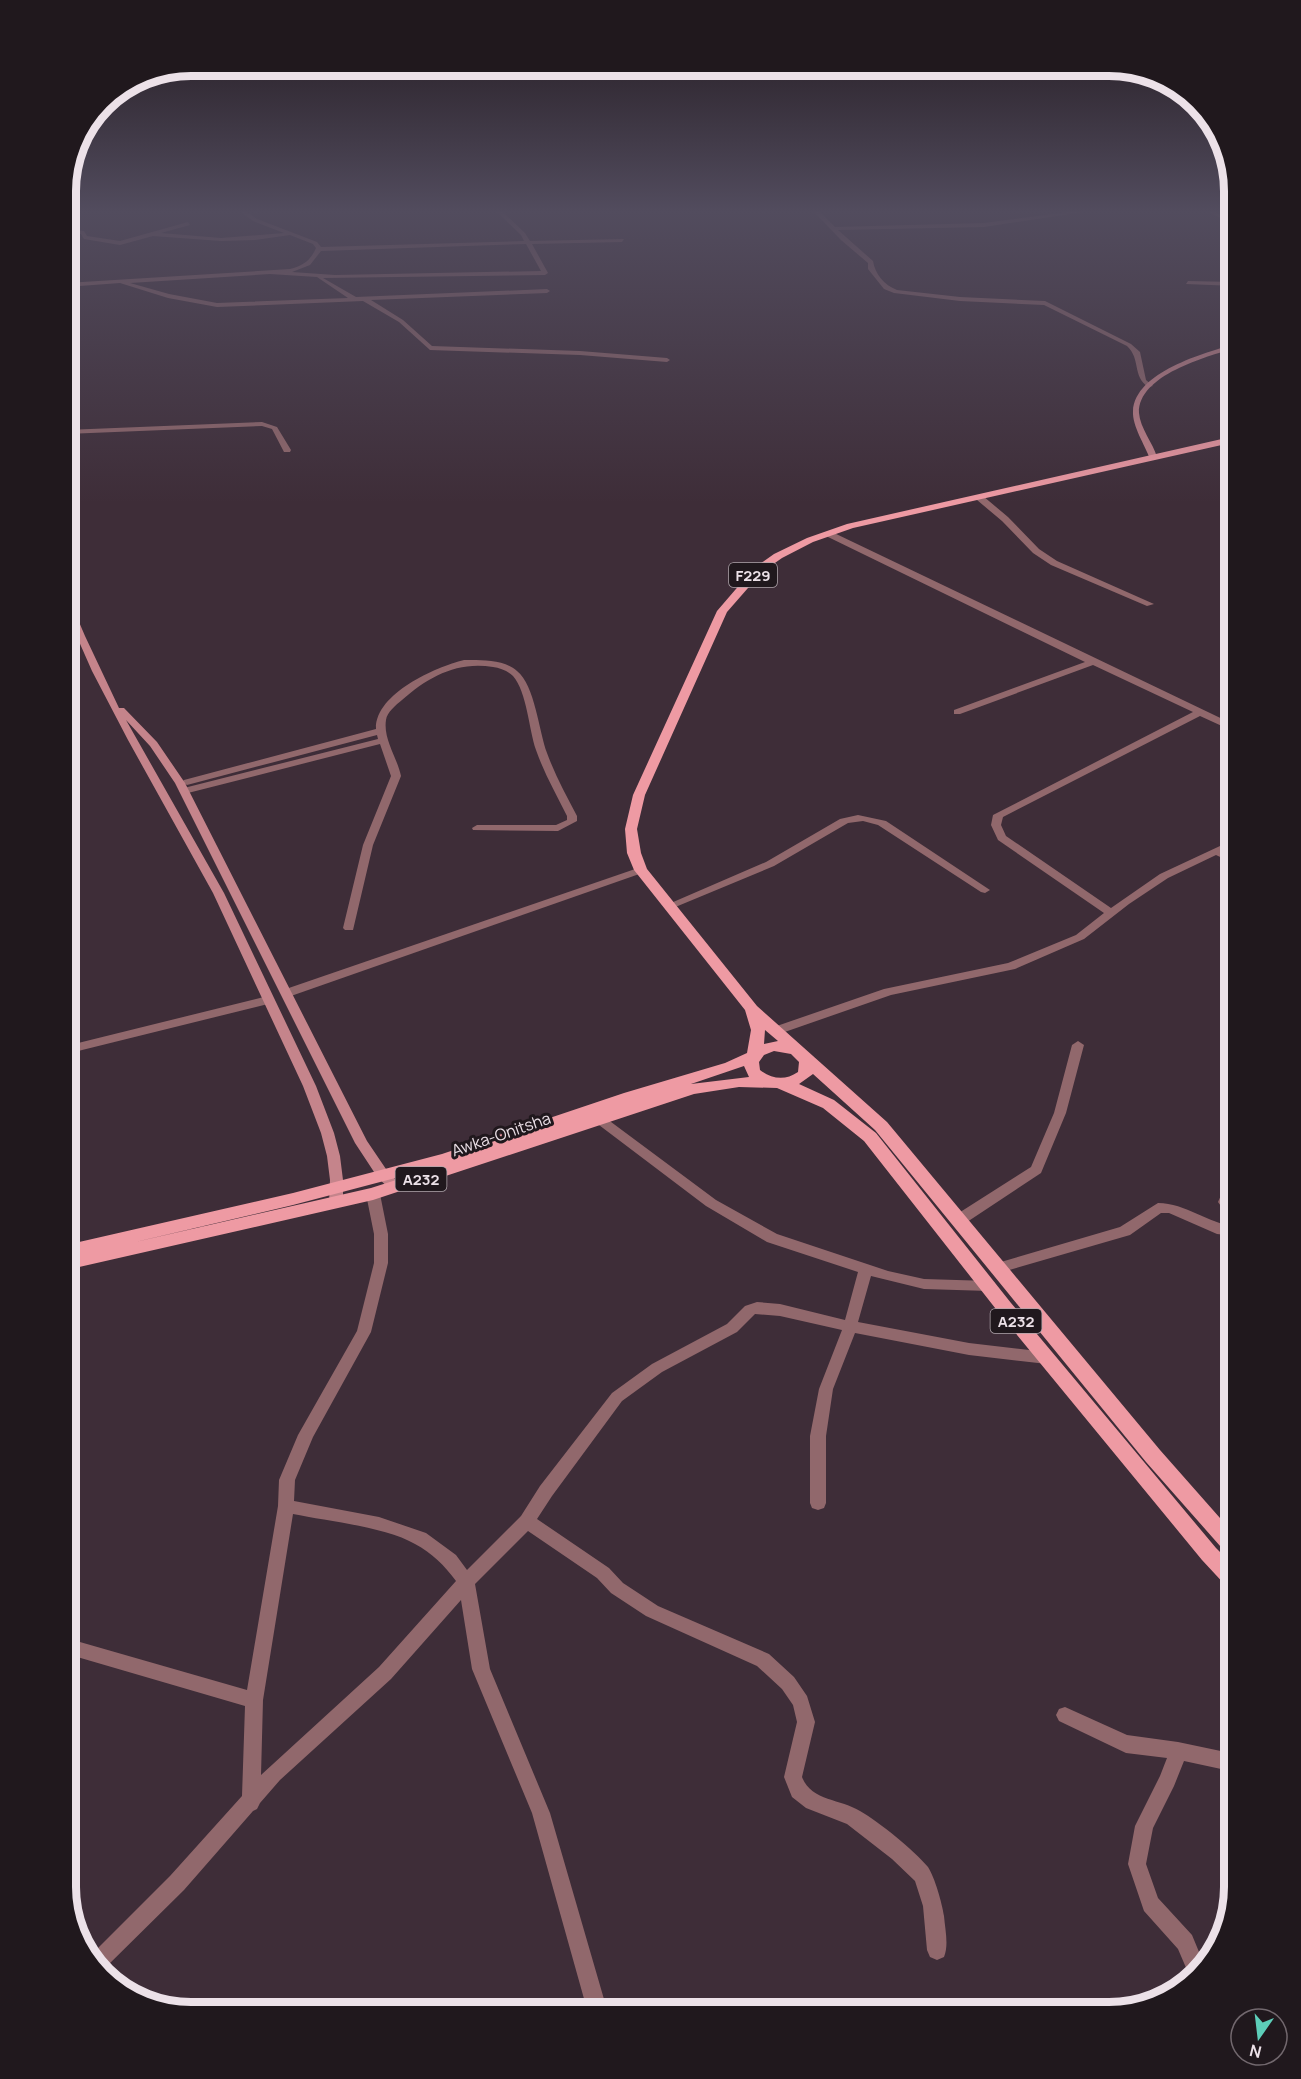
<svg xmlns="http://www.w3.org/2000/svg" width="1301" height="2079" viewBox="0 0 1301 2079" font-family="Manrope,sans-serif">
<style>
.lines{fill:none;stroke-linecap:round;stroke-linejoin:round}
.street{fill:#91686c;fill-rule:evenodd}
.secondary{fill:#c5848b;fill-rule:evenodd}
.primary{fill:#ee9aa3;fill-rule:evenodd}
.labels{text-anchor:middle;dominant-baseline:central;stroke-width:6;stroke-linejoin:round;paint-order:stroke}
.shield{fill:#20181d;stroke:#afa5ab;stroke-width:1.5}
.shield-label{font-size:15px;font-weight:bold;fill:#ece1e8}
.street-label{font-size:16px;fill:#ece1e8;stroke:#20181d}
.rim{fill:none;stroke:#ece1e8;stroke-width:8}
</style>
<rect width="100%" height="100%" fill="#3e2d38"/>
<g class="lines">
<!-- street -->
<g class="street">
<path d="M241,212H247L257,219L317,242L321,247L524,241L521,235L497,212H503L525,233L530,241L624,239L622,242L532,244L548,273L545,275L323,278L356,297L547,289L550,291L547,293L371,300L403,320L432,346L580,351L667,358L670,360L667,362L580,355L430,350L399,322L363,301L217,307L168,298L120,283L66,287V283L290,269C303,266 311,260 316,248L313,244L290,235L255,240L221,241L153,236L120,245L84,239L81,234L66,233V229L84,231L87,236L120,241L188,222L190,225L161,233L221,238L284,233L253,221ZM526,244L541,271L335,275L292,272L310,265L321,251ZM270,274L317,277L348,298L217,303L169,294L130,283Z"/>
<path d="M814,212H820L835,227L984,223L1068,212H1083L984,227L838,230L873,261C875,274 884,285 897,290L960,297L1045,301L1131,344L1140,352L1146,380L1153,386L1148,387C1132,376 1141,359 1127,346L1044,305L960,301L894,293L884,289L868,269V263L841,240Z"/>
<polygon points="1208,212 1215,212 1235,221 1235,225"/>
<polygon points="1188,281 1235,282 1235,286 1186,284"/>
<polygon points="262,422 277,427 291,450 290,452 284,452 272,429 262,426 66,434 66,430"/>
<polygon points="977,496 983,496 1008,517 1039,549 1057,561 1154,604 1147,606 1051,565 1033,553 1002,521 977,500"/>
<polygon points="826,532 832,532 1235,725 1235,732 1200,716 1003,817 1001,825 1006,836 1111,908 1160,874 1235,839 1235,846 1224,851 1235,857 1235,864 1216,855 1168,878 1129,904 1084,939 1015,969 891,995 779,1034 771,1034 769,1031 771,1028 884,989 1008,963 1076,935 1104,913 998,840 991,825 993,815 1193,712 1093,665 960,714 954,714 954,710 1085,662 826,536"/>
<path d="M464,660C480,660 504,659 517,671C535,685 539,732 547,753C555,775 566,795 577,816V821L558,831L473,830L472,828L477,825H556L567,820V816C556,794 544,773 536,750C529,730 527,692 513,676C508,671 500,668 493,667C457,661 428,677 402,700C396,705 387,712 386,720C383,739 397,757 401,776L373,845L353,930H345L343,928L363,845L391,776L380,744L184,794L179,791L180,789L378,739L377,735L187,785L182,782L184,780L376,729C375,694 435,667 464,660Z"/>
<polygon points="858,815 886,821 990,890 985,893 981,892 878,825 863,821 848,823 774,866 673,908 669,909 664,906 766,862 840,819"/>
<polygon points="641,867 645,868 646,870 645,872 291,996 283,996 281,993 283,990"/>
<polygon points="268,996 272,997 274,1000 272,1003 66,1054 66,1046"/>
<polygon points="1078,1041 1084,1045 1066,1113 1041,1173 964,1224 954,1224 952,1220 954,1216 1031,1167 1054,1113 1072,1045"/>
<path d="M599,1115L603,1116L716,1200L777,1234L888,1271L924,1279L989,1281L994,1282L996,1286L994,1290L989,1291L924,1289L871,1276L858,1322L969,1343L1047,1352L1052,1354L1054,1358L1052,1362L1047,1364L969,1355L855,1333L833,1389L826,1436V1503L824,1508L818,1510L812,1508L810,1503V1436L819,1389L842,1330L780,1316L755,1314L737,1332L662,1372L622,1401L552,1496L537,1519L609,1568L623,1583L658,1606L769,1654L794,1677L807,1696L815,1722L802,1777C811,1801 841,1799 860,1811C879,1822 914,1850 928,1867C935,1878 942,1903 944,1916C945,1929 949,1945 944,1957L937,1960L930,1957L927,1950L923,1906L915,1881L892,1859L847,1824L806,1808L792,1797L784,1777L797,1722L793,1705L782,1689L757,1666L646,1616L611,1593L597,1578L528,1531L475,1584L490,1669L550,1813L608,2013H588L532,1813L472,1669L461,1600L391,1679L280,1780L260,1803L257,1809L253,1811L184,1890L103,1970L90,1956L170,1876L242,1796L245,1706L67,1654L66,1638L247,1690L278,1506L279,1480L298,1435L357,1331L374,1263V1234L366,1194L368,1191H378L380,1194L388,1234V1263L371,1332L313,1437L295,1480L294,1501L379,1517L426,1533L456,1555L467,1570L521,1516L540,1486L612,1393L652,1364L727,1324L745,1306L757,1302L780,1304L845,1320L858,1272L767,1242L706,1206L595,1122L593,1119L595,1116ZM293,1514C327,1521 386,1527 415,1544C432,1553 445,1566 456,1581L379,1667L261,1775L263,1700Z"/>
<path d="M1235,1181V1194L1232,1201L1235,1205V1220L1230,1219L1218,1202C1222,1193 1225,1184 1235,1181Z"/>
<path d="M1158,1203C1186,1203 1208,1224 1235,1226V1236L1217,1234L1169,1213H1161L1130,1235L999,1273L994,1272L992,1268L994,1264L1120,1227Z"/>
<polygon points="1065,1707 1127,1735 1178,1742 1235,1754 1235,1772 1184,1761 1174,1786 1153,1828 1146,1864 1158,1898 1192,1935 1204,1964 1190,1977 1178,1949 1144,1911 1128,1864 1135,1826 1160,1776 1167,1758 1126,1753 1059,1721 1056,1715 1059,1709"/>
</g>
<!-- secondary -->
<g class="secondary">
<path d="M1235,344V348C1206,357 1138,375 1139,413C1140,428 1153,443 1157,457L1150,459C1145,445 1132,426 1133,411C1135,372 1204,353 1235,344Z"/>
<polygon points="66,599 70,601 85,636 119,708 124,708 157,742 185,783 367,1141 388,1172 403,1187 401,1190 391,1190 378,1178 355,1143 175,783 150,746 126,720 224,893 316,1086 334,1133 340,1156 343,1180 343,1204 341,1207 331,1207 329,1204 330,1180 327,1156 321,1133 303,1086 213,893 128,740 92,671 66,612"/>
</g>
<!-- primary -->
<path class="primary" d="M1235,436V442L853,528L813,542L782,558L762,572L727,612L645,795L637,829L641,853L647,869L757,1006L887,1122L1160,1450L1235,1535V1558L1228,1555L1146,1462L875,1130L813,1074L799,1084L834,1100L876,1133L1011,1303L1216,1548L1235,1567V1590L1228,1588L1202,1560L999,1313L864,1141L823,1108L777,1088L739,1087L694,1094L373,1200L66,1270V1245L293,1193L442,1154L624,1093L725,1063L747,1053L751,1030L745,1010L634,870L627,853L625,829L633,795L717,611L754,568L774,554L807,538L847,524ZM765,1030L778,1041L764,1044ZM774,1051L791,1054L799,1062L798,1072C785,1081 772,1079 760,1070L759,1062L764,1055ZM744,1066L749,1077L691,1084ZM437,1167L371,1188L131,1243L293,1205Z"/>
</g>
<!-- sky -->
<linearGradient id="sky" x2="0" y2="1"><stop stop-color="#22191f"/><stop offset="0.42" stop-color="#524c5e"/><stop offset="1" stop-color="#524c5e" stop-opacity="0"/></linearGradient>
<rect width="1301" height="503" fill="url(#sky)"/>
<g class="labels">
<!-- shield labels -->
<g class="shield">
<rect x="729" y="563" width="48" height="24" rx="4.5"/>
<rect x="395.5" y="1167" width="51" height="24" rx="4.5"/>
<rect x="990.5" y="1309" width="51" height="24" rx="4.5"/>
</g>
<g class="shield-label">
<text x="753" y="575">F229</text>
<text x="421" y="1179">A232</text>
<text x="1016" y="1321">A232</text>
</g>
<!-- street labels -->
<g class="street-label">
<text transform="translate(501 1134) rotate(-19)">Awka-Onitsha</text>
</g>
</g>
<!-- crop -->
<path d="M0 0H1301V2079H0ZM191 76H1109A115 115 0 0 1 1224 191V1887A115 115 0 0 1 1109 2002H191A115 115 0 0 1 76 1887V191A115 115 0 0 1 191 76Z" fill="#20181d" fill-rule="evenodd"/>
<path class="rim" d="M191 76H1109A115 115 0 0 1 1224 191V1887A115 115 0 0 1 1109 2002H191A115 115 0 0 1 76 1887V191A115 115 0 0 1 191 76Z"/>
<!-- north arrow -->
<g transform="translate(1259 2037) rotate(194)"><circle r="28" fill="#20181d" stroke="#72686e" stroke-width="1.5"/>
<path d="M0-4.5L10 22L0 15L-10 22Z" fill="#5dceb9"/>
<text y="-9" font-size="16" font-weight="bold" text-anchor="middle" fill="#ece1e8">N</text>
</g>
</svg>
